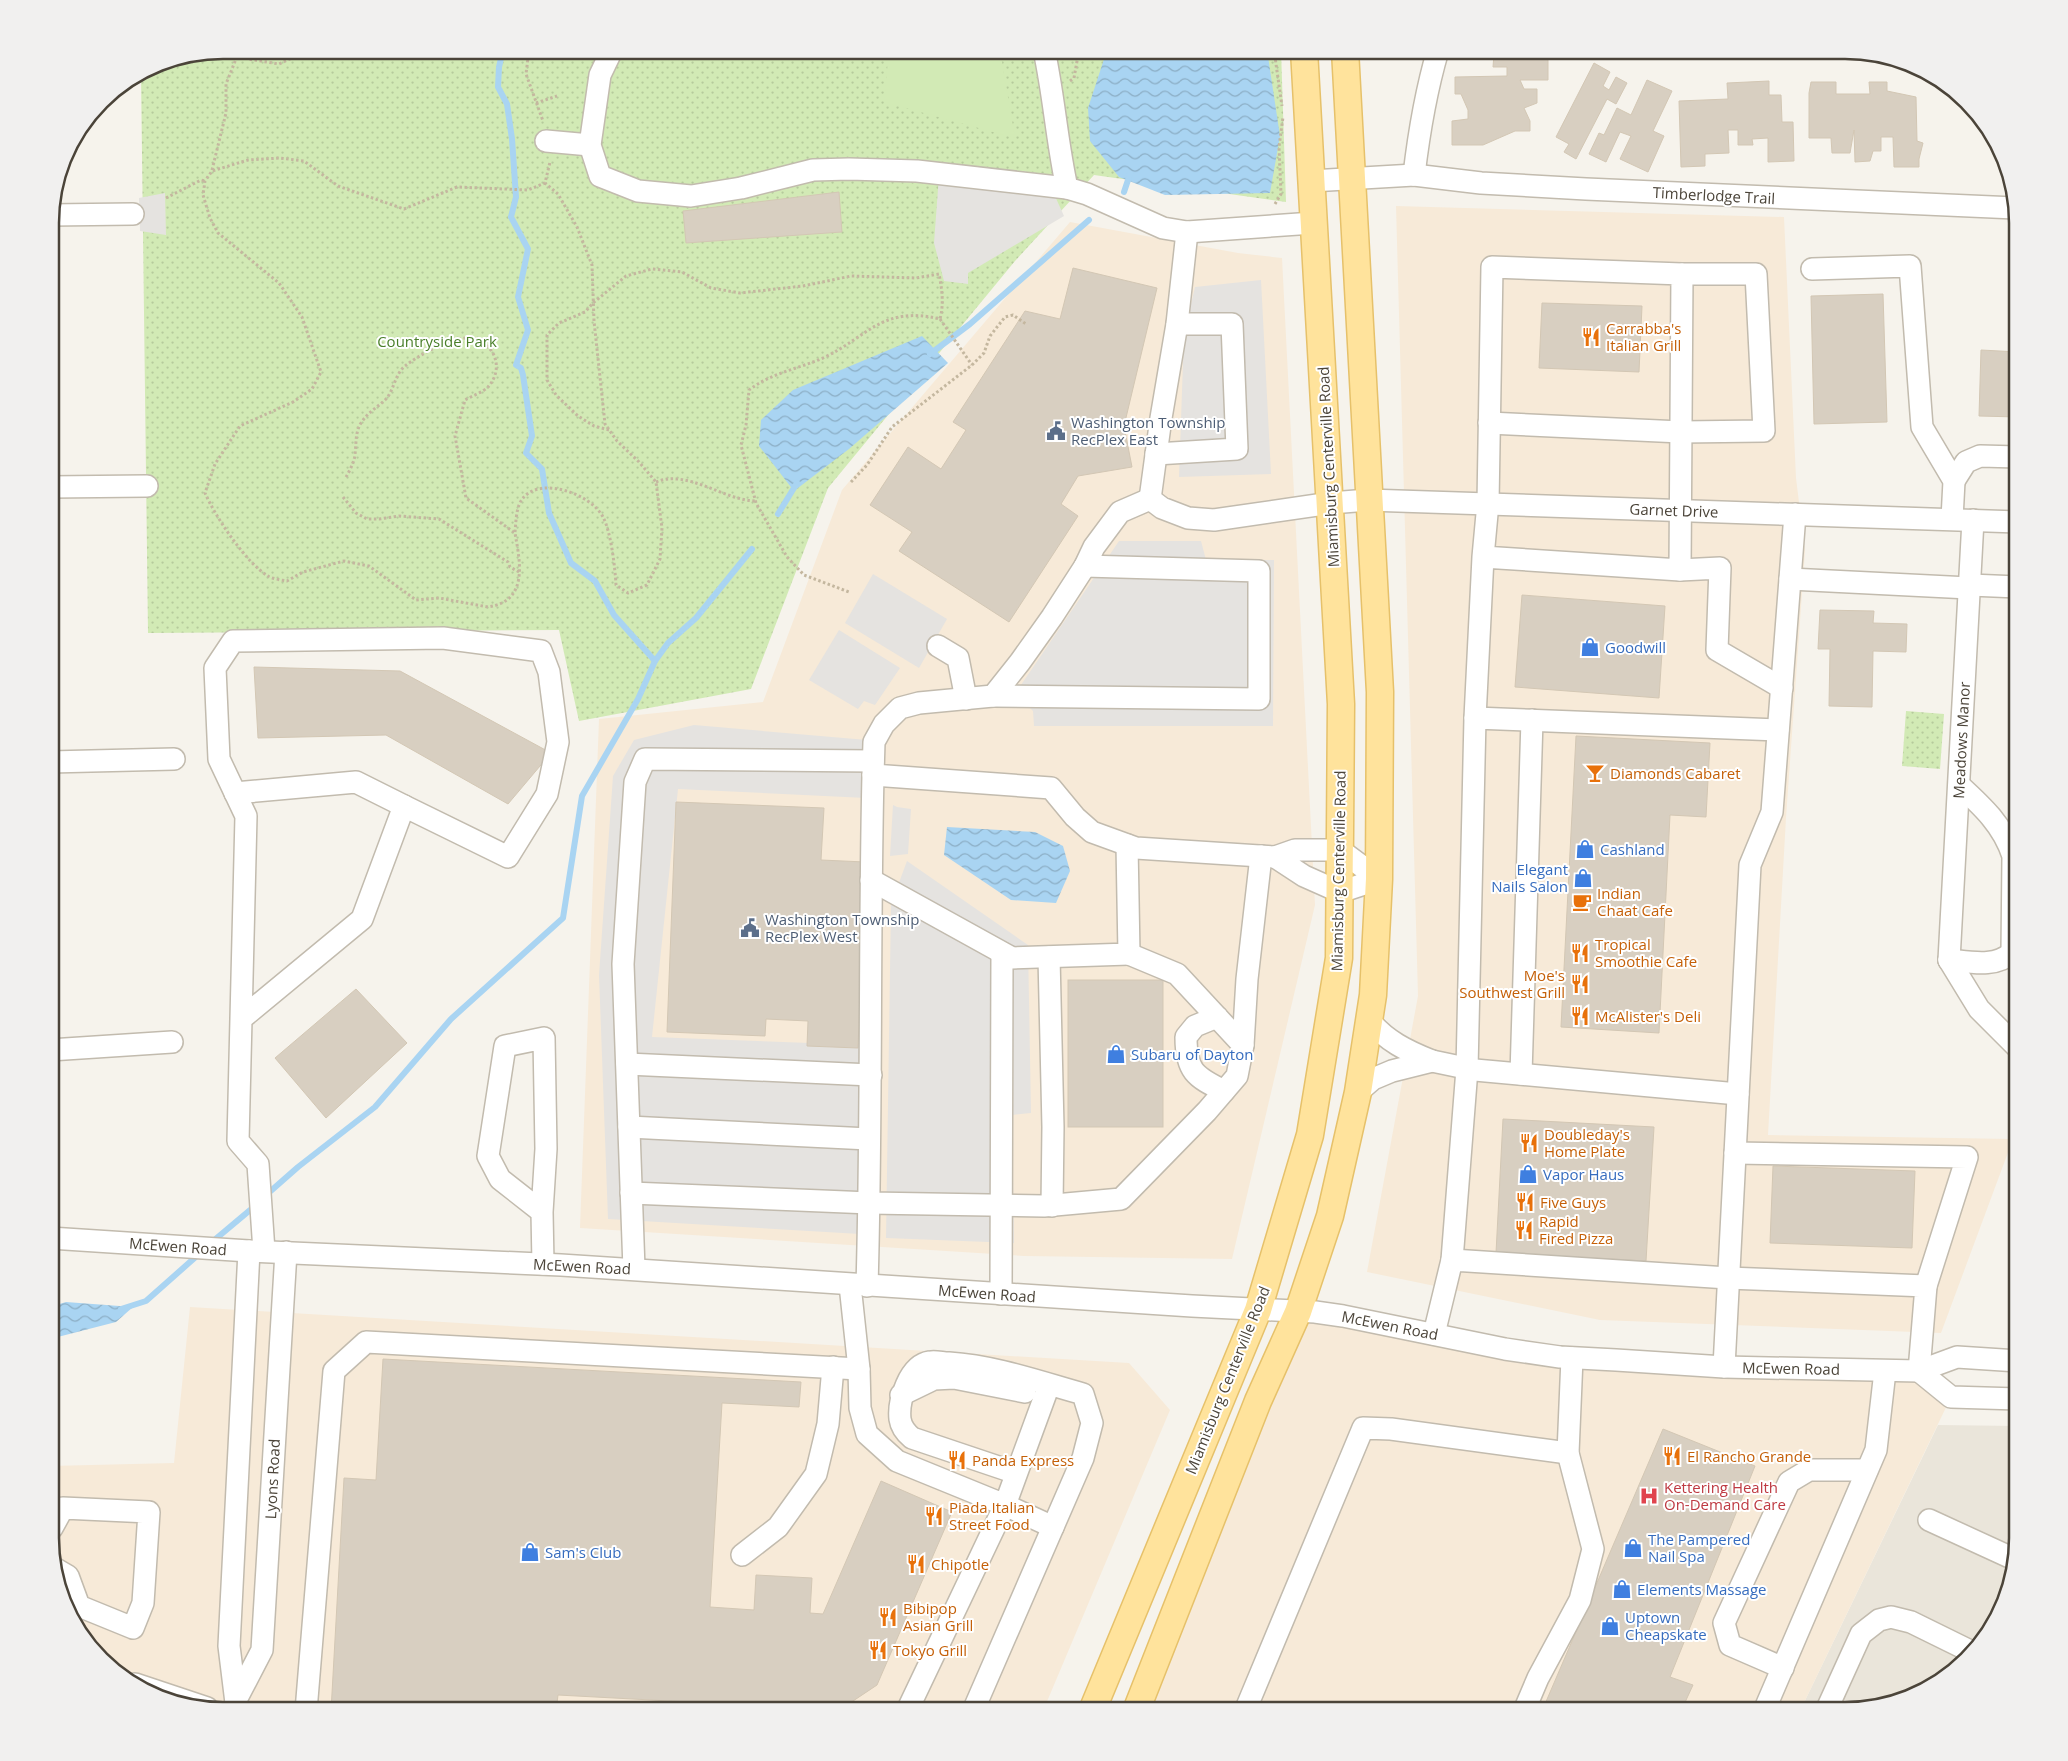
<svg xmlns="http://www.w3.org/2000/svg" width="2068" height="1761" viewBox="0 0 2068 1761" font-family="'Open Sans',sans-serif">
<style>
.residential{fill:#eae5da}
.commercial{fill:#f7ead8}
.park{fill:url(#park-dots)}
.garden{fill:#d2eab5}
.parking{fill:#e5e3e0}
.water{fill:url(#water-waves)}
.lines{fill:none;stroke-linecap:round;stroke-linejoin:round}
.stream{stroke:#a9d4f2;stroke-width:6}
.building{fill:#d8cfc1;stroke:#d3c7b4}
.minor-casing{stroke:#c2bbae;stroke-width:24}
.major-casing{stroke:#e6c16a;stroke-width:29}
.path{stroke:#c4b79f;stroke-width:3;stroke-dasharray:2.5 2.5;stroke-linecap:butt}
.minor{stroke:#fff;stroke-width:21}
.major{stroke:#ffe39c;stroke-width:26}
.labels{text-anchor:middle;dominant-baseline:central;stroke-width:4;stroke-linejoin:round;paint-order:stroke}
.street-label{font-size:15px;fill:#4b4439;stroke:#fff}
.food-label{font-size:15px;fill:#c56008;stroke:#fff;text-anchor:start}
.park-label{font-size:15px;fill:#4a7f2a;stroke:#fff}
.service-label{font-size:15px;fill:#4e5e75;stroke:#fff;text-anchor:start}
.shop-label{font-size:15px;fill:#366cbe;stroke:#fff;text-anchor:start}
.health-label{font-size:15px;fill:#be3a42;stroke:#fff;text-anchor:start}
.rim{fill:none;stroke:#4b4439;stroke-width:2.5}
</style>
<defs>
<pattern id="park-dots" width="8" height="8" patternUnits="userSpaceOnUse" patternTransform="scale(1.25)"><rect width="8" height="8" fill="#d2eab5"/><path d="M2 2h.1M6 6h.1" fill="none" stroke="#b6ca9c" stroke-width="1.8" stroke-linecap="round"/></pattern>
<pattern id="water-waves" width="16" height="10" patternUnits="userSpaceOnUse" patternTransform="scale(1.25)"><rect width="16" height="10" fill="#a9d4f2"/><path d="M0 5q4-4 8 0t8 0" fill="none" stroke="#8caec5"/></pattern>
</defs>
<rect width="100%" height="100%" fill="#f6f3ec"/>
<!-- residential -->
<polygon class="residential" points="1938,1425 2018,1426 2018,1538 2005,1604 1975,1652 1911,1698 1845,1711 1800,1711"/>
<!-- commercial -->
<g class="commercial">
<polygon points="1396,206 1784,217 1796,478 1805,551 1786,818 1768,1135 2013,1139 1941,1333 1600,1320 1367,1272 1418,996"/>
<polygon points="1070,222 1238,253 1282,258 1315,905 1232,1259 1024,1256 580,1228 599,719 763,702 842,490"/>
<polygon points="190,1307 1129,1363 1170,1410 1043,1711 223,1711 157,1698 109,1668 68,1614 50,1549 50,1466 174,1463"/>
<polygon points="1298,1312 1505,1349 1919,1371 1951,1397 1800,1711 1136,1711"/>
</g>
<!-- park -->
<g class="park">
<polygon points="223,50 1281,50 1286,202 1094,175 1015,261 828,488 751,689 579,721 559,630 148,633 141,73 157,63"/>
<polygon points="2018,270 2018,298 2012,297 2008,280"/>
<polygon points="1906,711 1944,714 1940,769 1902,766"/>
</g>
<!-- garden -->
<polygon class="garden" points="889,50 1000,50 1015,138 884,102"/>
<!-- parking -->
<g class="parking">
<polygon points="940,162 1045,174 1064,216 968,273 968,284 944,281 934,243"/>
<polygon points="165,193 166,235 140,231 139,198"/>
<polygon points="1261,280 1271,474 1179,477 1184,334 1195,287"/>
<polygon points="1119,541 1201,541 1206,560 1274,560 1273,726 1034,726 1033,711 1030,708 1006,707"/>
<polygon points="873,574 947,619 919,668 845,623"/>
<polygon points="839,630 900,668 875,705 864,701 858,709 809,680"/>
<polygon points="694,725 867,740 866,798 678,789 652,1037 865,1045 860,1234 608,1219 599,975 613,776 634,740"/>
<polygon points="893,805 897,807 911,809 908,854 890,856"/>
<polygon points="907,861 1028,945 1031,1113 1012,1115 1014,1243 886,1238 891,904"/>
</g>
<!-- water -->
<g class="water">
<polygon points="1107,50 1267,50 1280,136 1270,193 1165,195 1119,177 1090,141 1088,108"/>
<polygon points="922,336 948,363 849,449 794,491 759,446 761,420 793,390"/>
<polygon points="947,827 1035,832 1063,846 1070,871 1056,903 1011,900 944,855"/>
<polygon points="66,1302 133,1307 116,1322 50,1339 50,1307"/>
</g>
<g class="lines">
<!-- stream -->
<g class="stream">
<polyline points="503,50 499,67 498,87 507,104 512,139 516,197 511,217 528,249 518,297 528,330 516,365 521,368 523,375 532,436 526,453 542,469 549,513 571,563 595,581 614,615 655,661"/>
<polyline points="1124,192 1130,174"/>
<polyline points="930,354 970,324 1089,220"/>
<polyline points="778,514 797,483"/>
<polyline points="265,1196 298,1167 375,1107 451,1019 563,918 582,796 638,699 655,661 668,643 696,618 752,549"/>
<polyline points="212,1242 256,1205"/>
<polyline points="121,1309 146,1301 199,1254"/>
</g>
</g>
<!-- building -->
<g class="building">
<polygon points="1518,50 1558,50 1558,53 1548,57 1548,80 1520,80 1524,89 1537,89 1537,103 1524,108 1530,121 1530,131 1515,131 1483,145 1452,145 1452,121 1468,119 1468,110 1461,94 1455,94 1455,77 1507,76 1507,67 1493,67 1494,54 1518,54"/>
<rect x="1722" y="50" width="58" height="2"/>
<polygon points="1594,63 1610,72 1603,86 1609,90 1616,77 1627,83 1616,104 1607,99 1576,159 1564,152 1569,144 1556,137"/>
<polygon points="1647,80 1672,91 1653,131 1664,136 1648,172 1620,159 1631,136 1620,132 1606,162 1589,154 1599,133 1604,135 1617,108 1631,115"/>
<polygon points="1769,81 1769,95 1781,95 1782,122 1793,122 1794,161 1768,162 1768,138 1752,139 1753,145 1738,145 1738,130 1728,130 1729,153 1705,154 1705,166 1681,167 1679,101 1728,99 1727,83"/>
<polygon points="1811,82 1836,82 1836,94 1870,94 1869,82 1887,82 1887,91 1916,97 1917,141 1923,143 1919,159 1919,167 1894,167 1893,137 1881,137 1881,151 1873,151 1870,161 1855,162 1854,130 1850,153 1832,153 1831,138 1809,138 1809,93"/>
<polygon points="839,192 842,232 686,243 683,211"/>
<polygon points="1073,268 1157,288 1124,426 1132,467 1078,476 1061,504 1078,516 1009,622 899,551 912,532 870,505 908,447 941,469 966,430 953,422 1025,311 1060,319"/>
<polygon points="1883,294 1887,422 1814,424 1811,296"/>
<polygon points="1542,303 1642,306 1639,372 1539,368"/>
<polygon points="1981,350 2018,352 2018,417 1979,416"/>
<polygon points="1522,595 1665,606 1659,698 1515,687"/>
<polygon points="1820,610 1874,611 1873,623 1907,624 1906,652 1873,651 1872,707 1829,706 1830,649 1818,649"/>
<polygon points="254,667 400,671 551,753 508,804 386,735 258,738"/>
<polygon points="1576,736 1710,743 1706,817 1670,815 1659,1033 1561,1027"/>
<polygon points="676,802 824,808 821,860 865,862 858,1048 807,1046 808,1021 766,1019 765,1036 667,1032"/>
<rect x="1068" y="980" width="95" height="147"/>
<polygon points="356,989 407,1043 326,1118 275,1058"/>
<polygon points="1503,1119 1654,1127 1646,1261 1496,1253"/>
<polygon points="1773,1166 1915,1171 1912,1248 1770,1243"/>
<polygon points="383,1359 801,1382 799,1407 722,1403 710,1607 754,1610 756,1575 812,1578 810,1613 823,1614 881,1481 952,1512 877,1685 838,1711 706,1711 707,1703 558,1695 556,1711 331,1711 344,1478 376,1480"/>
<polygon points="1663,1429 1755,1466 1670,1677 1693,1685 1681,1711 1542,1711"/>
</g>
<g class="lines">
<!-- minor casing -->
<g class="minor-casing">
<g id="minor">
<polyline points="612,50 600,75 590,145 600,176 638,191 691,196 741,188 813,170 849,169 917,171 1067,188"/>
<path d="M1044,50C1054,96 1057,143 1067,188L1087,194L1163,228L1187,232L1313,223"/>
<polyline points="546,141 590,145"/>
<path d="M1414,175C1419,132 1426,91 1438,50"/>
<polyline points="1311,181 1414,175 1481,183 1586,189 2015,208"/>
<polyline points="50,215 133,214"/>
<polyline points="1812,269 1910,266 1922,427 1954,481 1952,519"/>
<polyline points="1489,423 1681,432 1764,431 1756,274 1682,274"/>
<polyline points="1156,454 1237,449 1232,324 1177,324"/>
<polyline points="1954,481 1966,462 1980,456 2018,457"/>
<polyline points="50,487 147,486"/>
<polyline points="1150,499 1161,418 1177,324 1187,232"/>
<polyline points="1680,570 1720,568 1717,650 1782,688"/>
<polyline points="1790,579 1969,588"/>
<polyline points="1970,585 2018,587"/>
<polyline points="938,646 958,658 966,699"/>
<polyline points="993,696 1259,699 1259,571 1085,566"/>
<polyline points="1475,718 1483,557 1680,570 1682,274 1492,267 1488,503 1483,557"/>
<polyline points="50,762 174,759"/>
<polyline points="235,793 356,782 404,806"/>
<polygon points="1295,850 1340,850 1379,879 1340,892 1304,876 1275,857"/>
<polyline points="1275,857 1136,848 1092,832 1075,817 1051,788 873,775 874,742 884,724 900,708 919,703 993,696 1020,662 1052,617 1085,566 1094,547 1120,512 1150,499 1162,508 1188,518 1214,520 1331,503 1368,500 2018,522"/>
<polyline points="871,880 1012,958 1129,954 1127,845"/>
<polyline points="1129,954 1177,974 1243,1045"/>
<polyline points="1049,957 1053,1127 1052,1206"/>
<polyline points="1949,960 1973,520"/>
<path d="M1949,960C1970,962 1997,968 2012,952L2013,856C2003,825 1982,806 1959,785"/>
<polyline points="1949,960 1979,1009 2018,1048"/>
<path d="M1217,1017L1195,1026L1186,1037C1186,1071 1195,1077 1224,1091"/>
<polyline points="241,1019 246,816 219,759 215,668 233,641 443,638 541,651 549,672 558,742 547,794 508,857 404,806 362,919 241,1019 238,1141 258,1164 264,1251"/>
<polyline points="50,1050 172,1042"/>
<polyline points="1432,1061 1475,1070 1738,1094"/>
<polyline points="627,1064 871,1075"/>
<polyline points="1521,1074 1532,720"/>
<path d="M1358,1092L1373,1079L1392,1071L1432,1061C1407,1051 1386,1041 1369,1020"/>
<polyline points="629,1127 869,1139"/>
<polyline points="1735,1153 1967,1157 1926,1286"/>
<polyline points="631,1193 870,1203 1044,1206 1121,1199 1207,1111 1237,1076 1243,1045 1247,979 1261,856"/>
<polyline points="542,1212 500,1179 488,1156 505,1046 544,1038 546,1149 542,1212 543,1264"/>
<polyline points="50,1238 249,1251 561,1265 1192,1306 1315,1312 1343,1316 1505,1349 1560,1357 1616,1360 1724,1367 1919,1371 1957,1357 2018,1361"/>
<polyline points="1452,1260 1467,1069 1475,718 1778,730"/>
<polyline points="634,1269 623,964 635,782 645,759 873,761"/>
<polyline points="850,1285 859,1369 860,1408 867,1434 897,1461 1005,1505 1049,1385"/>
<path d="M867,1286C872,1116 869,945 873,775"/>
<polyline points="1001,1294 1002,953"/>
<polyline points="1434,1334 1452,1260 1728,1278 1926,1286 1919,1371"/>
<polyline points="1724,1367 1750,865 1772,812 1795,514"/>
<polyline points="1919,1371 1951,1397 2018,1399"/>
<polyline points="901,1395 934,1379 954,1378 1025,1392"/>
<polyline points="1929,1520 2014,1559"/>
<polyline points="52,1528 63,1508 149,1512 143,1603 133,1628 79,1606 68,1576 56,1569"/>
<polyline points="742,1555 778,1527 816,1474 828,1424 833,1367"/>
<polyline points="1783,1668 1730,1645 1724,1623 1789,1482 1809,1470 1867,1470"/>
<polyline points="135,1684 207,1708"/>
<polyline points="236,1700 262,1650 286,1252"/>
<polyline points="237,1711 229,1646 249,1251"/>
<polyline points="306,1711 334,1371 366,1342 859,1369"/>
<polyline points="907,1711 1005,1505 1053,1527"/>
<path d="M973,1711L1083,1458L1092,1423L1083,1394C1040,1382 995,1366 949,1363C943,1363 936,1361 930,1362C909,1365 898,1401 900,1419C901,1426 906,1433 912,1438L1016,1473"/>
<polyline points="1245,1711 1363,1428 1391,1429 1568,1453"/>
<polyline points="1524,1711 1538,1678 1580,1600 1593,1549 1568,1453 1572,1358"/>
<polyline points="1764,1711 1876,1450 1885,1371"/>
<polyline points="1826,1711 1861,1634 1879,1620 1891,1617 1911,1622 1974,1653"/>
</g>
</g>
<!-- major casing -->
<g class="major-casing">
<g id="major">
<polyline points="1092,1711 1258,1310 1310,1135 1339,958 1341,704 1304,50"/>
<polyline points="1136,1711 1258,1401 1298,1312 1330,1216 1358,1092 1373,995 1379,879 1380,692 1345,50"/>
</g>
</g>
<!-- path -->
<g class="path">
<polyline points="232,50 248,59 279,64 309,50"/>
<polyline points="529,50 526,74 543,121"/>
<polyline points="1274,50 1282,106"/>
<polyline points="1070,81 1074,78 1079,50"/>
<polyline points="536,103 557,96"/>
<polyline points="212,170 226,113 226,84 238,54"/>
<polyline points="166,198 201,180 205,181"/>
<polyline points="1275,204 1281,194 1279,147 1283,117"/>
<polyline points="940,319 972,365"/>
<path d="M609,430L594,426L578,416L556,395L547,380V335L559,323L585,312L593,303L626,276L652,269L682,272L711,288L740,293L803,286L851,276L916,278L939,274C942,289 944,304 940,319C882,305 868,337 823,358C798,369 771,373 749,390L746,425L741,445L756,503L787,557L804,575L849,592"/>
<path d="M346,477C349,472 352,466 354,460C357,448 354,434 361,423C368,412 378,407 386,399C394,390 395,374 405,366C419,355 449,338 467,338C493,339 506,367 488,387C483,392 472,396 465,400L455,436L466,498L515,533C520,562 529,601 488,607L439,598L416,600L369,566L344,561L303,572L287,581C281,580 273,579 268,576C246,563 215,516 205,493L215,464L240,426L293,402L312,389L321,372L302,317L279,283L218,233L210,218L203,195L205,181L212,171L248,160L280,158L304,161L338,186L404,209L457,187L528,190L545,183L550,162"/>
<path d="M656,482C688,469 723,500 755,501"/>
<polyline points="851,482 867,465 892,427 972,365 984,353 990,336 1005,317 1013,315 1026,324"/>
<polyline points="343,497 356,513 367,519 379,519 399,516 439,519 508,562 510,567 519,572"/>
<path d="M515,532C516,522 516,506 523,498C541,476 591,494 603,517C611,532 615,567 616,585L628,593L647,585L660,559L662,528L656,482L639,462L617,441L605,424L594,321L592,265L577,227L558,194L545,183"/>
</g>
<!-- minor -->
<use href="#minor" class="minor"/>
<!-- major -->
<use href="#major" class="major"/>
</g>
<!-- icons -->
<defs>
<g id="restaurant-bare" transform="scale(1.5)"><path d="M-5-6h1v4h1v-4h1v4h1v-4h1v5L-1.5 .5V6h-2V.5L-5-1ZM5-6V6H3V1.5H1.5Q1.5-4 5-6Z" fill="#e8710a" stroke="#fff" stroke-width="2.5" paint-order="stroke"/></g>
<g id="civic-bare" transform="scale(1.5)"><path d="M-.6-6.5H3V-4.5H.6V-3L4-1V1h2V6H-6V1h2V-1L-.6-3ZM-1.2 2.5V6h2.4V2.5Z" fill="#5c6f8a" stroke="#fff" stroke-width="2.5" paint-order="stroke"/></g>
<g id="shop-bare" transform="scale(1.5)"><path d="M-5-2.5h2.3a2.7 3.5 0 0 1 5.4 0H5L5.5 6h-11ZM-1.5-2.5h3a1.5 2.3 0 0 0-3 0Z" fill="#3f7fe0" stroke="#fff" stroke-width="2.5" paint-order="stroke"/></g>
<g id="bar-bare" transform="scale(1.5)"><path d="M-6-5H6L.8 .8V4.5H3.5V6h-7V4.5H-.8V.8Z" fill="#e8710a" stroke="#fff" stroke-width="2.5" paint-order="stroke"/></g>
<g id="cafe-bare" transform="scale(1.5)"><path d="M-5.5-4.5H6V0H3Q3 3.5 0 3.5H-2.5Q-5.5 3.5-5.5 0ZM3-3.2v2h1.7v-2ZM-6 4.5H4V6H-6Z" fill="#e8710a" stroke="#fff" stroke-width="2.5" paint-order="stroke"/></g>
<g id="hospital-bare" transform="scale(1.5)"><path d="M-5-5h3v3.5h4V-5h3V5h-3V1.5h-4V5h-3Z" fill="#e0444e" stroke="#fff" stroke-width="2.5" paint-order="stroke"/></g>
</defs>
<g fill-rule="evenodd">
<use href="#restaurant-bare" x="1591" y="337"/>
<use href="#civic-bare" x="1056" y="431"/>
<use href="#shop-bare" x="1590" y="647"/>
<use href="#bar-bare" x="1595" y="773"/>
<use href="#shop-bare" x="1585" y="849"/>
<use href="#shop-bare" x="1583" y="878"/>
<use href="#cafe-bare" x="1582" y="902"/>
<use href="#civic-bare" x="750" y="928"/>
<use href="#restaurant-bare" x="1580" y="953"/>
<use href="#restaurant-bare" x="1580" y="984"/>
<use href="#restaurant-bare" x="1580" y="1016"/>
<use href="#shop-bare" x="1116" y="1054"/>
<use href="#restaurant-bare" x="1529" y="1143"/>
<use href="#shop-bare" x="1528" y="1174"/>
<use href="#restaurant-bare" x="1525" y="1202"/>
<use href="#restaurant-bare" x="1524" y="1230"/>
<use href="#restaurant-bare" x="1672" y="1456"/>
<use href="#restaurant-bare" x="957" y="1460"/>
<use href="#hospital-bare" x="1649" y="1496"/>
<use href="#restaurant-bare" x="934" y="1516"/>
<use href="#shop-bare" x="1633" y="1548"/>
<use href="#shop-bare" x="530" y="1552"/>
<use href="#restaurant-bare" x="916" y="1564"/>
<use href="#shop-bare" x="1622" y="1589"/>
<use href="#restaurant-bare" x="888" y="1617"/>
<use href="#shop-bare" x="1610" y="1626"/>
<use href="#restaurant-bare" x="878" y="1650"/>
</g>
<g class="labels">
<!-- street labels -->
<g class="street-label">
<text transform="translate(1714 195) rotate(3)">Timberlodge Trail</text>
<text transform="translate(1328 467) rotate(-93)">Miamisburg Centerville Road</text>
<text transform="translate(1674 510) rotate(2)">Garnet Drive</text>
<text transform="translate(1961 740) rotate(-87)">Meadows Manor</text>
<text transform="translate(1338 871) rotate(-89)">Miamisburg Centerville Road</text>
<text transform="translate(178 1246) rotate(4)">McEwen Road</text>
<text transform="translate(582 1266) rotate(3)">McEwen Road</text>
<text transform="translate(987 1293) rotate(4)">McEwen Road</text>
<text transform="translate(1390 1325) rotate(11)">McEwen Road</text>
<text transform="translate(1791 1368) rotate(1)">McEwen Road</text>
<text transform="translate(1227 1380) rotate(-68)">Miamisburg Centerville Road</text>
<text transform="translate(272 1479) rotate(-87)">Lyons Road</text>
</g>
<!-- food labels -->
<g class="food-label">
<text x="1606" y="328">Carrabba's<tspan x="1606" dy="17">Italian Grill</tspan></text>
<text x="1610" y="773">Diamonds Cabaret</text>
<text x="1597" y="893">Indian<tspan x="1597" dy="17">Chaat Cafe</tspan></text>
<text x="1595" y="944">Tropical<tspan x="1595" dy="17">Smoothie Cafe</tspan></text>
<text x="1565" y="975" text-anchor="end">Moe's<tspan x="1565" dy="17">Southwest Grill</tspan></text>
<text x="1595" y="1016">McAlister's Deli</text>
<text x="1544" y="1134">Doubleday's<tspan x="1544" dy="17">Home Plate</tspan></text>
<text x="1540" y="1202">Five Guys</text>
<text x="1539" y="1221">Rapid<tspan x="1539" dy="17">Fired Pizza</tspan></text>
<text x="1687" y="1456">El Rancho Grande</text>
<text x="972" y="1460">Panda Express</text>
<text x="949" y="1507">Piada Italian<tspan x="949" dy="17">Street Food</tspan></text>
<text x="931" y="1564">Chipotle</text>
<text x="903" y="1608">Bibipop<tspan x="903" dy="17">Asian Grill</tspan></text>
<text x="893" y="1650">Tokyo Grill</text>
</g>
<!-- park labels -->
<g class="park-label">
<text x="437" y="341">Countryside Park</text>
</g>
<!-- service labels -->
<g class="service-label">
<text x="1071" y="422">Washington Township<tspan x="1071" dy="17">RecPlex East</tspan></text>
<text x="765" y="919">Washington Township<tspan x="765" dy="17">RecPlex West</tspan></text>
</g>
<!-- shop labels -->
<g class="shop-label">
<text x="1605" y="647">Goodwill</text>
<text x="1600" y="849">Cashland</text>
<text x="1568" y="869" text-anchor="end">Elegant<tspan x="1568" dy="17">Nails Salon</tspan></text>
<text x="1131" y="1054">Subaru of Dayton</text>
<text x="1543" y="1174">Vapor Haus</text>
<text x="1648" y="1539">The Pampered<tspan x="1648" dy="17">Nail Spa</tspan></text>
<text x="545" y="1552">Sam's Club</text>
<text x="1637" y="1589">Elements Massage</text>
<text x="1625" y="1617">Uptown<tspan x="1625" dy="17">Cheapskate</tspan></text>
</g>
<!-- health labels -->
<g class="health-label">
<text x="1664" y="1487">Kettering Health<tspan x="1664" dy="17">On-Demand Care</tspan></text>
</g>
</g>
<!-- crop -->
<path d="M0 0H2068V1761H0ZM223 59H1845A164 164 0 0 1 2009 223V1538A164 164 0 0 1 1845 1702H223A164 164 0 0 1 59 1538V223A164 164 0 0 1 223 59Z" fill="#f1f0ef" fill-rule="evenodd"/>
<path class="rim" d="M223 59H1845A164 164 0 0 1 2009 223V1538A164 164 0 0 1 1845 1702H223A164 164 0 0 1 59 1538V223A164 164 0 0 1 223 59Z"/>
</svg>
